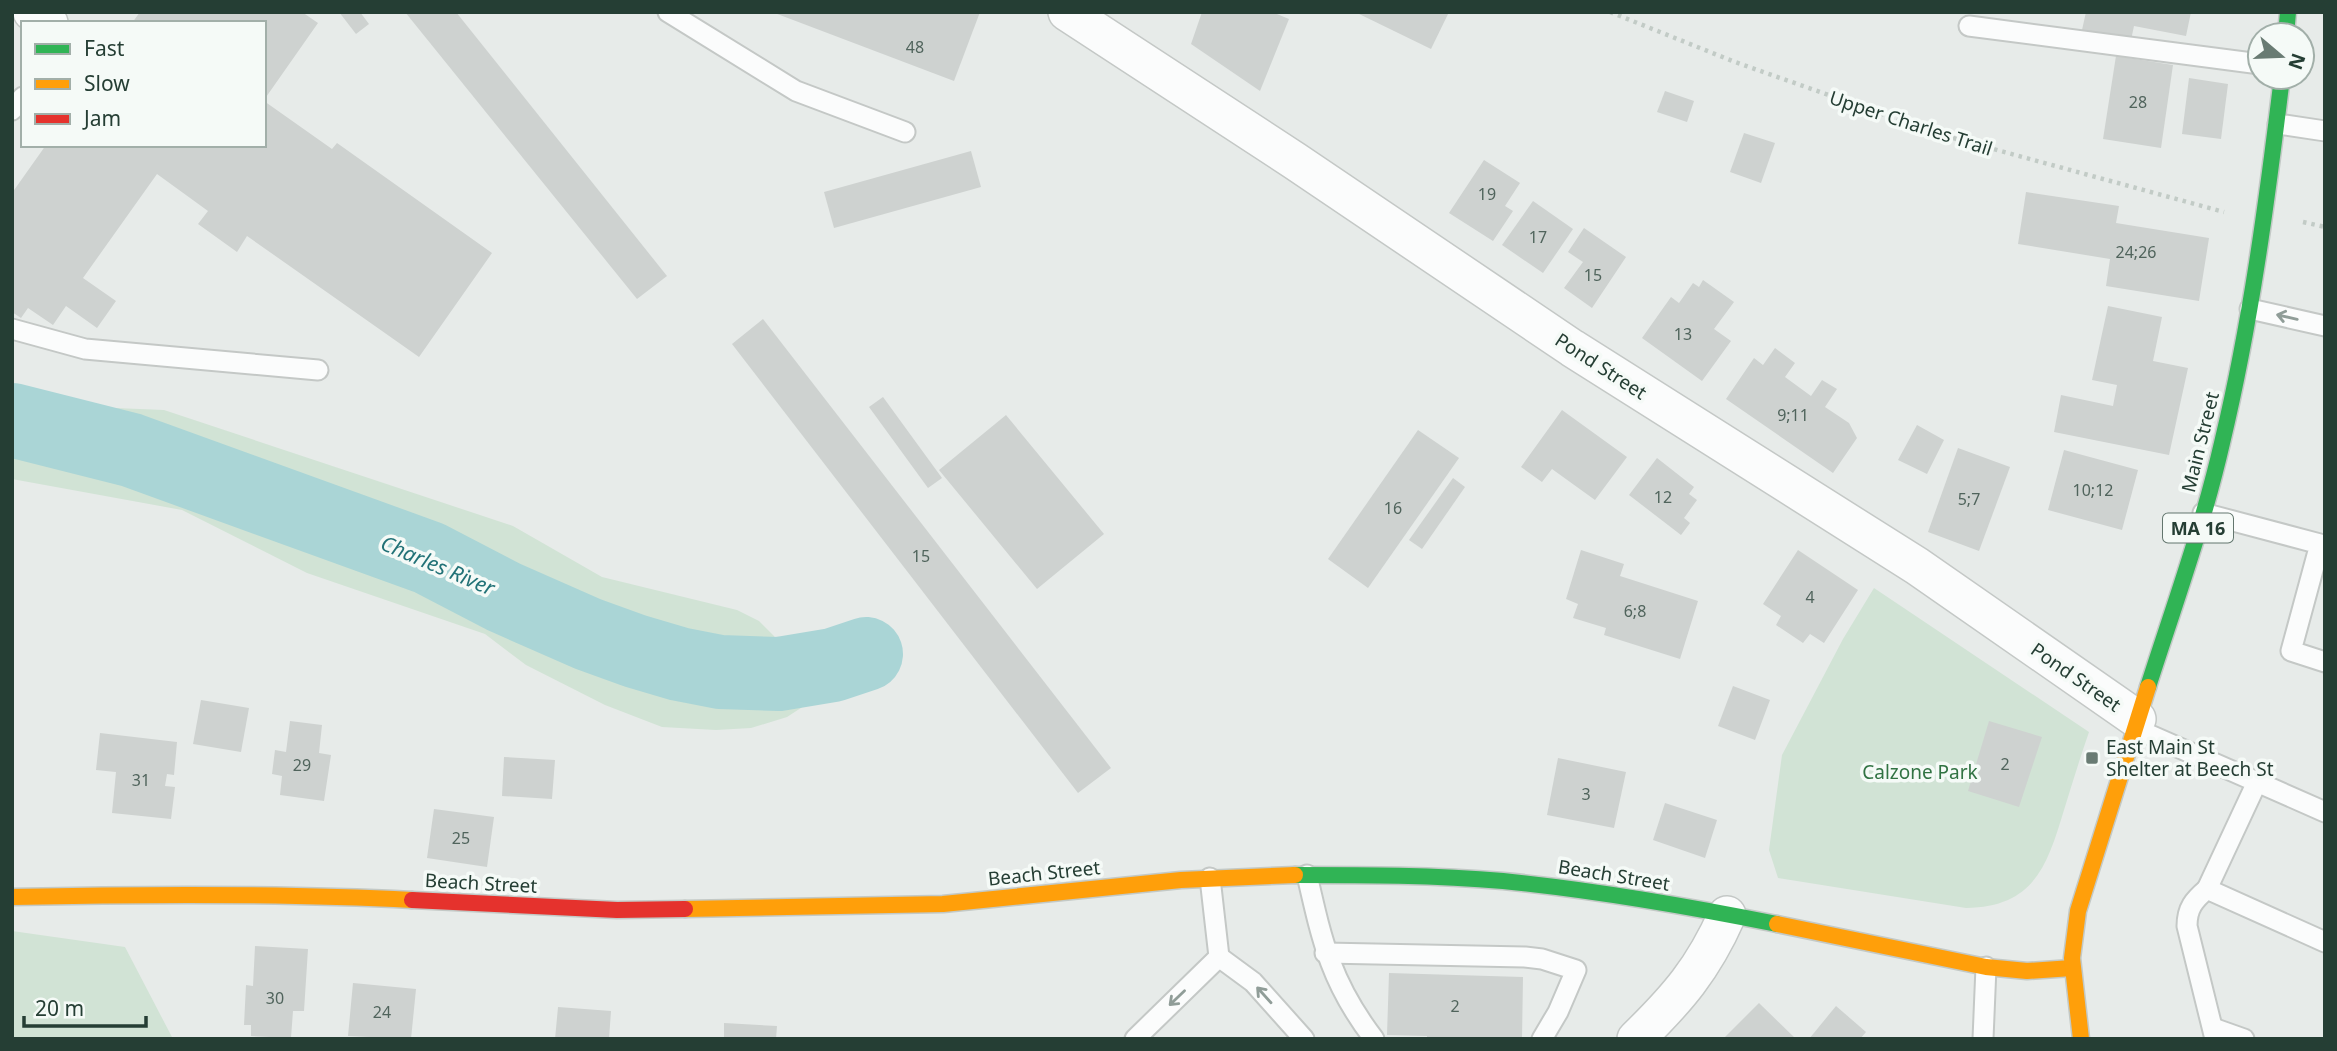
<svg xmlns="http://www.w3.org/2000/svg" width="2337" height="1051" viewBox="0 0 2337 1051" font-family="'Noto Sans',sans-serif">
<style>
.green{fill:#d1e3d5}
.lines{fill:none;stroke-linecap:round;stroke-linejoin:round}
.river{stroke:#aad5d6;stroke-width:74}
.building{fill:#ced2d0}
.lane-casing{stroke:#c4c8c6;stroke-width:23}
.street-casing{stroke:#c4c8c6;stroke-width:40}
.fast-casing{stroke:#c3c9c6;stroke-width:19}
.slow-casing{stroke:#c3c9c6;stroke-width:19}
.jam-casing{stroke:#c3c9c6;stroke-width:19}
.path{stroke:#c2cbc6;stroke-width:4.5;stroke-dasharray:3.5 5;stroke-linecap:butt}
.lane{stroke:#fbfcfc;stroke-width:19}
.street{stroke:#fbfcfc;stroke-width:37}
.fast{stroke:#30b455;stroke-width:16}
.slow{stroke:#ff9f0a;stroke-width:16}
.jam{stroke:#e5322d;stroke-width:16}
.oneway{stroke:#909d98}
.poi-dot{fill:#697b73;stroke:#f5faf7;stroke-width:2.5}
.labels{text-anchor:middle;dominant-baseline:central;stroke-width:7;stroke-linejoin:round;paint-order:stroke}
.number-label{font-size:16px;fill:#50645c}
.shield{fill:#f5faf7;stroke:#63766e;stroke-width:2}
.shield-label{font-size:18px;font-weight:bold;fill:#253e34}
.street-label{font-size:19px;fill:#253e34;stroke:#f5faf7}
.poi-label{font-size:19px;fill:#253e34;stroke:#f5faf7;text-anchor:start}
.park-label{font-size:19px;fill:#317343;stroke:#f5faf7}
.water-label{font-size:21px;font-style:italic;fill:#227277;stroke:#f5faf7}
</style>
<rect width="100%" height="100%" fill="#e7ebe9"/>
<!-- green -->
<g class="green">
<polygon points="12,388 91,407 164,410 513,526 602,577 737,610 759,621 774,636 789,666 820,688 804,706 787,717 751,728 716,730 662,727 605,705 526,665 485,634 307,573 182,510 12,479"/>
<path d="M1874,588L2089,732C2080,758 2072,784 2064,810C2047,866 2034,907 1966,908L1778,878L1769,850L1782,755L1843,639Z"/>
<polygon points="12,931 125,947 173,1039 12,1039"/>
</g>
<g class="lines">
<!-- river -->
<polyline class="river" points="12,420 131,450 429,558 504,597 588,634 635,651 679,664 720,672 779,674 833,665 866,654"/>
</g>
<!-- building -->
<g class="building">
<polygon points="140,12 302,12 318,23 264,100 264,23 132,23"/>
<polygon points="339,12 360,12 369,24 356,34"/>
<polygon points="405,12 456,12 667,276 637,299"/>
<polygon points="772,12 980,12 954,81"/>
<polygon points="1202,12 1272,12 1289,19 1260,91 1191,44"/>
<polygon points="1355,12 1449,12 1431,49"/>
<polygon points="2086,12 2191,12 2186,36 2134,26 2131,40 2082,30"/>
<polygon points="2116,56 2173,65 2161,148 2103,139"/>
<polygon points="2189,78 2228,84 2221,139 2182,134"/>
<polygon points="1665,91 1694,101 1687,122 1657,112"/>
<polygon points="264,101 332,149 337,143 492,253 419,357 247,236 237,252 198,224 208,211 157,174 83,278 116,301 97,328 66,306 53,325 28,308 21,318 12,312 12,193 46,145 264,145"/>
<polygon points="1744,133 1775,143 1761,183 1730,172"/>
<polygon points="971,151 981,187 834,228 824,192"/>
<polygon points="1484,160 1520,183 1505,206 1513,211 1493,241 1449,213"/>
<polygon points="2026,192 2119,206 2116,223 2209,238 2199,301 2106,286 2110,259 2018,244"/>
<polygon points="1533,201 1573,229 1543,273 1502,245"/>
<polygon points="1584,228 1626,257 1592,308 1564,288 1583,262 1568,252"/>
<polygon points="1703,280 1734,302 1714,329 1731,341 1702,381 1642,338 1671,297 1679,303 1693,283 1699,287"/>
<polygon points="2108,306 2162,317 2153,361 2188,368 2169,455 2054,432 2061,395 2113,406 2117,385 2092,380"/>
<polygon points="763,319 1111,768 1078,793 732,344"/>
<polygon points="1775,348 1795,363 1785,377 1811,396 1822,380 1837,389 1825,407 1849,423 1857,438 1833,473 1726,399 1754,358 1763,365"/>
<polygon points="883,397 942,478 928,488 869,407"/>
<polygon points="1562,410 1627,457 1595,500 1552,469 1542,482 1521,467"/>
<polygon points="1006,415 1104,534 1037,589 939,470"/>
<polygon points="1917,425 1944,440 1927,474 1898,460"/>
<polygon points="1418,430 1459,458 1368,588 1328,559"/>
<polygon points="1958,448 2010,467 1979,551 1928,532"/>
<polygon points="2064,450 2138,470 2122,530 2048,510"/>
<polygon points="1657,458 1694,487 1689,494 1697,500 1684,518 1690,523 1681,535 1629,495"/>
<polygon points="1453,478 1465,487 1422,549 1409,540"/>
<polygon points="1581,550 1624,564 1620,576 1698,601 1680,659 1604,635 1606,628 1573,618 1578,604 1566,599"/>
<polygon points="1798,550 1858,590 1824,643 1810,634 1803,643 1776,625 1781,616 1763,604"/>
<polygon points="1733,686 1770,700 1755,740 1718,726"/>
<polygon points="201,700 249,708 241,752 193,744"/>
<polygon points="290,721 322,725 319,753 331,755 324,801 280,795 282,776 272,774 275,750 286,752"/>
<polygon points="1989,721 2042,737 2019,807 1968,791"/>
<polygon points="100,733 177,742 174,775 167,774 165,786 175,787 171,819 112,813 116,772 96,770"/>
<polygon points="504,757 555,760 552,799 502,796"/>
<polygon points="1558,758 1626,772 1614,828 1547,815"/>
<polygon points="1665,803 1717,820 1705,858 1653,840"/>
<polygon points="434,809 494,817 487,867 427,858"/>
<polygon points="255,946 308,949 304,1011 293,1011 291,1038 251,1036 251,1025 244,1025 246,985 253,986"/>
<polygon points="1389,973 1523,977 1522,1039 1427,1039 1427,1036 1387,1035"/>
<polygon points="353,983 416,989 411,1039 348,1036"/>
<polygon points="1759,1003 1796,1039 1723,1039"/>
<polygon points="1836,1006 1866,1032 1860,1039 1809,1039"/>
<polygon points="558,1007 611,1011 609,1039 555,1039"/>
<polygon points="724,1023 777,1026 776,1039 724,1039"/>
</g>
<g class="lines">
<!-- lane casing -->
<g class="lane-casing">
<g id="lane">
<polyline points="668,12 796,91 905,132"/>
<polyline points="1969,26 2260,64"/>
<polyline points="12,110 23,97"/>
<polyline points="2278,124 2325,131"/>
<polyline points="2250,309 2325,326"/>
<polyline points="12,329 85,349 318,370"/>
<polyline points="2203,513 2320,544 2291,651 2325,662"/>
<polyline points="2134,728 2257,782 2207,889"/>
<polyline points="2257,782 2325,812"/>
<path d="M1307,875C1322,941 1331,983 1374,1039"/>
<polyline points="1210,878 1219,957"/>
<polyline points="1325,953 1525,957 1542,959 1576,970 1558,1012 1542,1039"/>
<polyline points="1219,957 1253,982 1304,1039"/>
<polyline points="2213,1028 2244,1039"/>
<polyline points="1135,1039 1219,957"/>
<polyline points="1983,1039 1986,967"/>
<path d="M2215,1039L2187,926C2187,908 2194,900 2207,889L2325,942"/>
</g>
</g>
<!-- street casing -->
<g class="street-casing">
<g id="street">
<polyline points="32,12 49,23"/>
<polyline points="1067,12 1295,161 1572,348 1917,566 2137,719"/>
<path d="M1636,1039C1678,998 1703,969 1727,915"/>
</g>
</g>
<!-- fast casing -->
<g class="fast-casing">
<g id="fast">
<polyline points="2286,35 2288,12"/>
<path d="M2148,687C2174,606 2203,526 2222,443C2251,322 2267,201 2282,77"/>
<path d="M1295,875C1364,875 1434,875 1503,881C1594,890 1687,906 1777,924"/>
</g>
</g>
<!-- slow casing -->
<g class="slow-casing">
<g id="slow">
<path d="M12,897C145,894 278,893 412,900"/>
<polyline points="685,909 943,904 1181,880 1295,875"/>
<polyline points="1777,924 1986,967 2027,971 2072,968"/>
<polyline points="2081,1039 2072,958 2078,911 2148,687"/>
</g>
</g>
<!-- jam casing -->
<g class="jam-casing">
<polyline id="jam" points="412,900 617,910 685,909"/>
</g>
<!-- path -->
<g class="path">
<polyline points="1610,12 1735,62 1942,135 2224,212"/>
<polyline points="2303,222 2325,227"/>
</g>
<!-- lane -->
<use href="#lane" class="lane"/>
<!-- street -->
<use href="#street" class="street"/>
<!-- fast -->
<use href="#fast" class="fast"/>
<!-- slow -->
<use href="#slow" class="slow"/>
<!-- jam -->
<use href="#jam" class="jam"/>
</g>
<!-- one-way arrows -->
<defs><path id="oneway-shaft" d="M-6 0H5M1.5-3L5.5 0L1.5 3" fill="none" stroke-width="1.6" stroke-linecap="round" stroke-linejoin="round" transform="scale(1.75)"/></defs>
<g class="oneway">
<use href="#oneway-shaft" transform="translate(2287 317) rotate(-167)"/>
<use href="#oneway-shaft" transform="translate(1264 995) rotate(-132)"/>
<use href="#oneway-shaft" transform="translate(1177 998) rotate(136)"/>
</g>
<!-- markers -->
<rect class="poi-dot" x="2085" y="751" width="14" height="14" rx="3.5"/>
<g class="labels">
<!-- number labels -->
<g class="number-label">
<text x="915" y="47">48</text>
<text x="2138" y="102">28</text>
<text x="1487" y="194">19</text>
<text x="1538" y="237">17</text>
<text x="2136" y="252">24;26</text>
<text x="1593" y="275">15</text>
<text x="1683" y="334">13</text>
<text x="1793" y="415">9;11</text>
<text x="2093" y="490">10;12</text>
<text x="1663" y="497">12</text>
<text x="1969" y="499">5;7</text>
<text x="1393" y="508">16</text>
<text x="921" y="556">15</text>
<text x="1810" y="597">4</text>
<text x="1635" y="611">6;8</text>
<text x="2005" y="764">2</text>
<text x="302" y="765">29</text>
<text x="141" y="780">31</text>
<text x="1586" y="794">3</text>
<text x="461" y="838">25</text>
<text x="275" y="998">30</text>
<text x="1455" y="1006">2</text>
<text x="382" y="1012">24</text>
</g>
<!-- shield labels -->
<rect class="shield" x="2163" y="513.5" width="70" height="29" rx="5"/>
<g class="shield-label">
<text x="2198" y="528">MA 16</text>
</g>
<!-- street labels -->
<g class="street-label">
<text transform="translate(1911 123) rotate(18)">Upper Charles Trail</text>
<text transform="translate(1601 366) rotate(33)">Pond Street</text>
<text transform="translate(2200 442) rotate(-76)">Main Street</text>
<text transform="translate(2076 677) rotate(35)">Pond Street</text>
<text transform="translate(1044 873) rotate(-6)">Beach Street</text>
<text transform="translate(1614 875) rotate(9)">Beach Street</text>
<text transform="translate(481 883) rotate(3)">Beach Street</text>
</g>
<!-- poi labels -->
<g class="poi-label">
<text x="2106" y="747">East Main St<tspan x="2106" dy="22">Shelter at Beech St</tspan></text>
</g>
<!-- park labels -->
<g class="park-label">
<text x="1920" y="772">Calzone Park</text>
</g>
<!-- water labels -->
<g class="water-label">
<text transform="translate(438 565) rotate(23)">Charles River</text>
</g>
</g>
<!-- border -->
<rect width="2337" height="1051" fill="none" stroke="#253e34" stroke-width="28"/>
<!-- legend -->
<rect x="21" y="21" width="245" height="126" fill="#f5faf7" stroke="#a2afa9" stroke-width="2"/>
<rect x="35" y="44" width="35" height="10" fill="#30b455" stroke="#a2afa9" stroke-width="2"/>
<text x="84" y="56" font-size="21" fill="#253e34">Fast</text>
<rect x="35" y="79" width="35" height="10" fill="#ff9f0a" stroke="#a2afa9" stroke-width="2"/>
<text x="84" y="91" font-size="21" fill="#253e34">Slow</text>
<rect x="35" y="114" width="35" height="10" fill="#e5322d" stroke="#a2afa9" stroke-width="2"/>
<text x="84" y="126" font-size="21" fill="#253e34">Jam</text>
<!-- north arrow -->
<g transform="translate(2281 56) rotate(109)"><circle r="33" fill="#f5faf7" stroke="#a2afa9" stroke-width="2"/>
<path d="M0-5L12 26L0 18L-12 26Z" fill="#697b73"/>
<text y="-10" font-size="19" font-weight="bold" text-anchor="middle" fill="#253e34">N</text>
</g>
<!-- scale -->
<path d="M24 1016v10h122v-10" fill="none" stroke="#253e34" stroke-width="3.5"/>
<text x="35" y="1016" font-size="21" fill="#253e34" stroke="#f5faf7" stroke-width="5" paint-order="stroke">20 m</text>
</svg>
